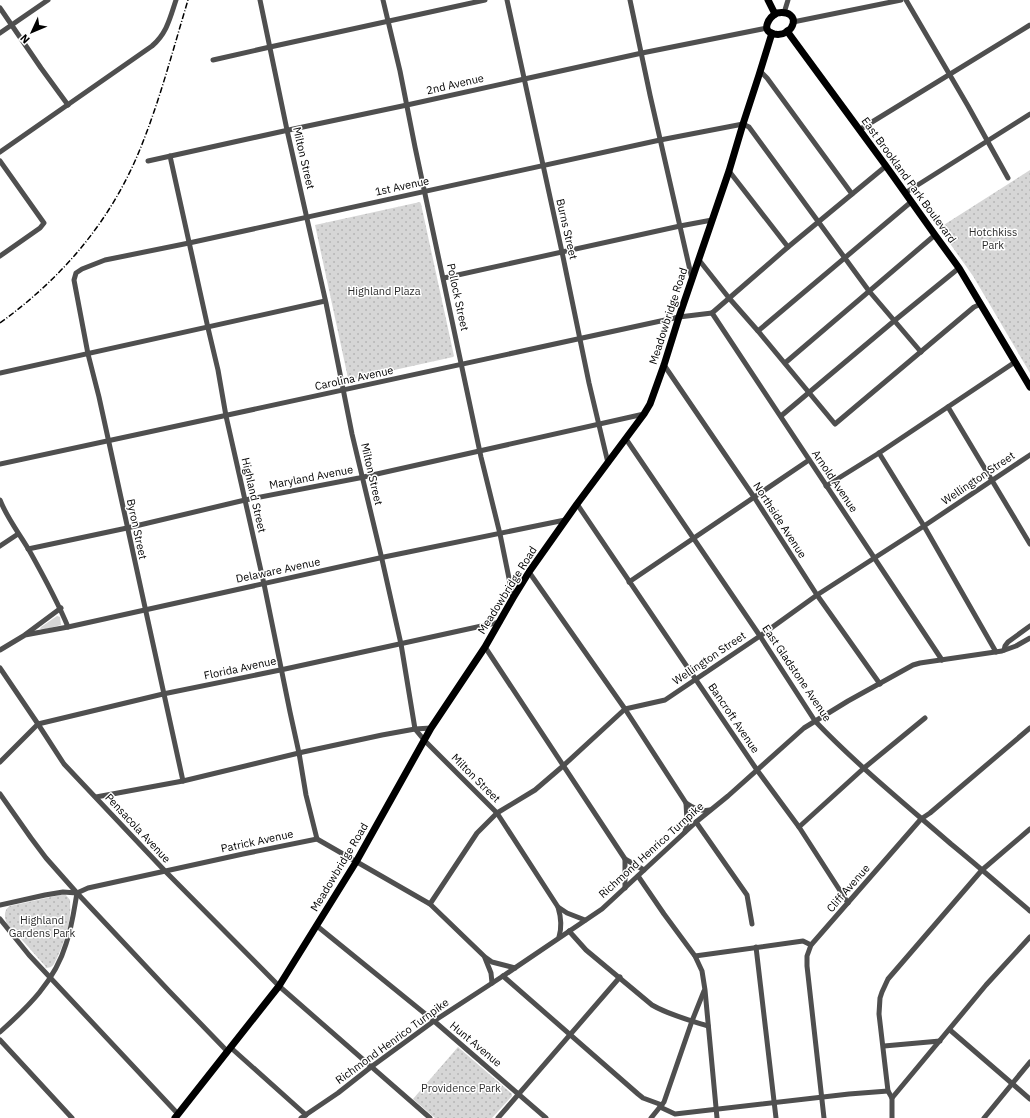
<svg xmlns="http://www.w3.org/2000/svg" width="1030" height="1118" viewBox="0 0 1030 1118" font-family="'IBM Plex Sans',sans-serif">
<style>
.grass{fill:#d6d6d6}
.park{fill:url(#park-dots)}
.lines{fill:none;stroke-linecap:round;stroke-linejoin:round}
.minor{stroke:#4f4f4f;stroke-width:5}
.major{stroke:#000;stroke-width:7}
.rail{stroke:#000;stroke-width:1.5;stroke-dasharray:6 2 1 2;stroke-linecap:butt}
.labels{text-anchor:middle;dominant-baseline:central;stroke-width:3;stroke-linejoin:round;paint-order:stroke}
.street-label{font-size:11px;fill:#000;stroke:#fff}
.park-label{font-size:11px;fill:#2d2d2d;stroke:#fff}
</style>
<defs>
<pattern id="park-dots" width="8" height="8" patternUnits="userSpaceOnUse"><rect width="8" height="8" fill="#d6d6d6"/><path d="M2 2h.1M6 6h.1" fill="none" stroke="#b6b6b6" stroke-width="1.8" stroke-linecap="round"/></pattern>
</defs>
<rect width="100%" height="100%" fill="#fff"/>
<!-- grass -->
<polygon class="grass" points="57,616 60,617 61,625 42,630 40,629 41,627"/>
<!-- park -->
<g class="park">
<polygon points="1030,170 1030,373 973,276 939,228"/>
<polygon points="420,202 421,204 454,356 453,357 349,380 348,378 315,225"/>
<path d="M60,895H66L70,900C72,922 64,944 54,964C52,967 49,968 45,968L46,967L15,932L12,934C7,925 0,912 10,906Z"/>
<polygon points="458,1047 512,1094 512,1096 492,1118 435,1118 413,1099"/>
</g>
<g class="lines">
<!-- minor -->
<g class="minor">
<polyline points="260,0 287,130 326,303 352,434 381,555 401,644 415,729 425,741 497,813 558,907 567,913 585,920"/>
<polyline points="383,0 400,71 415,147 481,457 500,534 513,598"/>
<polyline points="507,0 562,252 589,383 608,463"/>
<polyline points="630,0 650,95 692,279"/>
<polyline points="906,0 968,106 1008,178"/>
<polyline points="0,8 41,68 68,105"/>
<polyline points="784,13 788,0"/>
<polyline points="793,22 901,0"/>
<polyline points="0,33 48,0"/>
<polyline points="213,60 270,47 485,0"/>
<polyline points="761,72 767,78 852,194"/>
<polyline points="859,130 1030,25"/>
<path d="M0,152L152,46C167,33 170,18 176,0"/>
<polyline points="170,156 208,328 218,370 226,416 264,584 290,712 299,753 306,795 317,839"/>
<polyline points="0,161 44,223 40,228 0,256"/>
<polyline points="148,161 284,131 407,105 642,53 767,28"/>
<polyline points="729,171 788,247"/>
<polyline points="905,193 1030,114"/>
<polyline points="699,260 729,298 758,331 835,424 974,307 981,304"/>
<polyline points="444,278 680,226 712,220"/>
<polyline points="712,313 942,660"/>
<polyline points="712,313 788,247 886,166"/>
<polyline points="758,331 911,202"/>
<polyline points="785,363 935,235"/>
<polyline points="664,365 754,497 817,595 880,684"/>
<polyline points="0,373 325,301"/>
<polyline points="948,407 1030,544"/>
<polyline points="781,416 894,321 959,268"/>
<path d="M626,439L760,636L815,721C857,765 905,804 951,844C978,866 1004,889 1030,911"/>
<polyline points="879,453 924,526 996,652"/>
<polyline points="0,464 223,416 679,317 712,313"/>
<polyline points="826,486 879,453 1015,362"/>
<path d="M0,500C7,518 19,533 29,550C43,575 57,600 68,627"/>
<polyline points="577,504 757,770 799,827 848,903"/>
<polyline points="0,546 18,534"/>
<polyline points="28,549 127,528 245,500 359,478 644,414"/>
<polyline points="529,572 625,709 686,803 687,821 685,832"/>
<polyline points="629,582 809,460"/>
<polyline points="26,634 61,608"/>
<polyline points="485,647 625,859 644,870"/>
<polyline points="0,650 25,635 68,627 384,557 565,520"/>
<polyline points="1004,650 1005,646 1008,642 1030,626"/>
<polyline points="0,668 38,724 64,764 165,871 279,986 430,1118"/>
<polyline points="0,762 38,724 163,694 285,669 500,622"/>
<polyline points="183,781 99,397 88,354 74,280 76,273 82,269 105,260 189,243 660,140 743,124 749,127 869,291 921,352"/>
<polyline points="0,794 31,838 46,858 77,893 169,991 227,1051"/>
<polyline points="96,797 183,781 303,752 382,735 415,729 431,728"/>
<path d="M686,803C693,808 701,812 710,810"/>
<polyline points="696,822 747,895 752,924"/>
<polyline points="799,827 864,768 925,718"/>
<polyline points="625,859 625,888"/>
<polyline points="638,876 664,914 695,956 702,971 705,990 717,1118"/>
<polyline points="430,904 477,833 497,813 535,790 563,766 625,709 665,700 760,636 817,595 924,526 1030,455"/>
<polyline points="0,905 45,895 63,892 77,893 88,888 243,854 317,839 430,904 485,957 492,962 515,968"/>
<path d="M558,907C561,917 562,927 559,937"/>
<polyline points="0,919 29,955 178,1114"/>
<polyline points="317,926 434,1021 546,1118"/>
<path d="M569,931L586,950L652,1005C669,1015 689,1020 708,1026"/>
<polyline points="756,947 776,1118"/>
<polyline points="695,956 803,941 811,945"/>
<polyline points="485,958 491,973 492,983"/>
<polyline points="503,976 638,1094 643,1098 662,1105"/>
<polyline points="950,1030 1030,1099"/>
<path d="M0,1032C28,1007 55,981 66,944C72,927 74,910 77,893"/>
<polyline points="0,1040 72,1118"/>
<polyline points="884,1046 940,1041"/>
<polyline points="230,1047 306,1115"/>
<polyline points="892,1098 986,985 1030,937"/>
<polyline points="660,1107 675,1114 849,1094 888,1091"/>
<polyline points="301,1118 338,1093 371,1067 434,1021 503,976 602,909 696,822 728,796 804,728 848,701 913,665 920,663 1002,651 1016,646 1030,638"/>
<polyline points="498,1118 620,977"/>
<polyline points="651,1118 664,1102 692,1021 704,991"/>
<polyline points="824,1118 807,966 807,956 811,945 921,819 930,813 1030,728"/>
<polyline points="892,1118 892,1098 888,1091 879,1014 880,998 882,992 888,979 982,870 1030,829"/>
<polyline points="984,1118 1030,1062"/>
</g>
<!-- major -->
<g class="major">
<polyline points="768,0 775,14"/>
<path d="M777,13C803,9 795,38 774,34C760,31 769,17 777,13Z"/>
<polyline points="787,31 886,166 935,235 959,268 1030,387"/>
<polyline points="175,1118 279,986 356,862 431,728 485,647 513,598 529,572 577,504 644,414 650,404 664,365 679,317 729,171 743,124 759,75 772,33"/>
</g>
<!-- rail -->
<path class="rail" d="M0,323C59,280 105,228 135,161C157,111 172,53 188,0"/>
</g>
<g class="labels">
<!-- street labels -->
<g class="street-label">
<text transform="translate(455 84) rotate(-13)">2nd Avenue</text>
<text transform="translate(304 158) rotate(77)">Milton Street</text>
<text transform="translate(909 180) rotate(54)">East Brookland Park Boulevard</text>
<text transform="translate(402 186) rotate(-12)">1st Avenue</text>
<text transform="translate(567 229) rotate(77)">Burns Street</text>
<text transform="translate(458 297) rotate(78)">Pollock Street</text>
<text transform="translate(668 316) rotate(-72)">Meadowbridge Road</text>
<text transform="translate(354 378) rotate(-12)">Carolina Avenue</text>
<text transform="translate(372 474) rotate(77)">Milton Street</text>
<text transform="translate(311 477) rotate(-11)">Maryland Avenue</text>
<text transform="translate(978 478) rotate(-34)">Wellington Street</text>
<text transform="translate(835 481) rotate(56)">Arnold Avenue</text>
<text transform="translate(254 495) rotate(77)">Highland Street</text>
<text transform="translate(780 520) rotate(57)">Northside Avenue</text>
<text transform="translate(137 529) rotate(78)">Byron Street</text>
<text transform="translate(278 570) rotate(-12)">Delaware Avenue</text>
<text transform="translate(507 590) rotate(-58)">Meadowbridge Road</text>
<text transform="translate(709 658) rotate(-34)">Wellington Street</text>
<text transform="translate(240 668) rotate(-12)">Florida Avenue</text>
<text transform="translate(797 673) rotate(56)">East Gladstone Avenue</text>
<text transform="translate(734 718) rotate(56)">Bancroft Avenue</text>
<text transform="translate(476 778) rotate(45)">Milton Street</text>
<text transform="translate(138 828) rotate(47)">Pensacola Avenue</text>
<text transform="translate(257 841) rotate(-12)">Patrick Avenue</text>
<text transform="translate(651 850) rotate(-42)">Richmond Henrico Turnpike</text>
<text transform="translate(339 867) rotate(-59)">Meadowbridge Road</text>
<text transform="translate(848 888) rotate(-49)">Cliff Avenue</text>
<text transform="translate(392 1041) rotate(-36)">Richmond Henrico Turnpike</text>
<text transform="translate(476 1044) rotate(40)">Hunt Avenue</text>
</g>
<!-- park labels -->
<g class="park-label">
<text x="993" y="232">Hotchkiss<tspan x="993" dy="13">Park</tspan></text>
<text x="384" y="291">Highland Plaza</text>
<text x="42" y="920">Highland<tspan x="42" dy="13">Gardens Park</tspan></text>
<text x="461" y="1088">Providence Park</text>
</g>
</g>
<!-- north arrow -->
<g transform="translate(32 32) rotate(226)" stroke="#ffffff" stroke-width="3" paint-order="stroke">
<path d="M0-3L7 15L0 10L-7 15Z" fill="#000000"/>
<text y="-6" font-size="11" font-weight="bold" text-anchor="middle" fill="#000000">N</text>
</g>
</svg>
